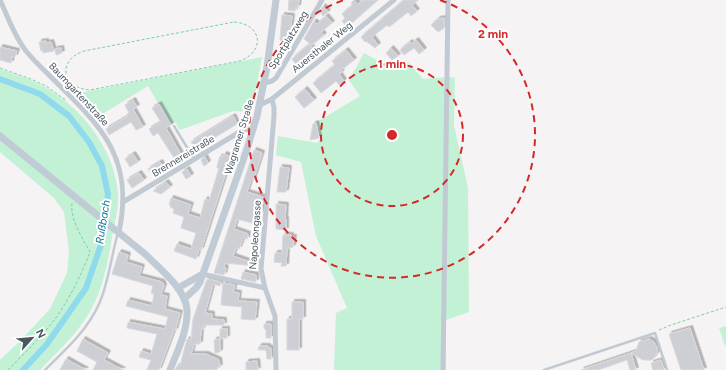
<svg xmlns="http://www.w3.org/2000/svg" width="726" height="370" viewBox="0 0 726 370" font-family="Figtree,sans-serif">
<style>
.green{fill:#c3f1d5}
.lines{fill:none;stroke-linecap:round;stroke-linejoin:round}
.canal{stroke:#90daee;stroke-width:6}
.building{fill:#cdcfd5;stroke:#d7d9de;filter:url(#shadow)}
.path{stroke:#7ad0a6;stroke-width:1;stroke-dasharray:3 2;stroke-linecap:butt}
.lane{stroke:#c1cad2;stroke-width:2.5}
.street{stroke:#c1cad2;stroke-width:5}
.secondary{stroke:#c1cbd6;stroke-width:7}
.ring{fill:none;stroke:#d62828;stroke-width:2;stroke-dasharray:7 5}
.labels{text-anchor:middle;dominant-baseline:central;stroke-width:4;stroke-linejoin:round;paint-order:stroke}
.street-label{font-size:10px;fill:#4a5661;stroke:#fff}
.water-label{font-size:11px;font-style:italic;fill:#0c7c9b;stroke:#fff}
.centre{fill:#d62828;stroke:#fff;stroke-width:2}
.ring-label{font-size:12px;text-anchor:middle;font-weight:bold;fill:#d62828;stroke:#fff;stroke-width:4;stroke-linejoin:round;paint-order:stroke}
</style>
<defs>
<filter id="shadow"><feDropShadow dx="2.5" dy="-2.5" stdDeviation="0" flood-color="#0004"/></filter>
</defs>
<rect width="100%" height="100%" fill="#f5f3f3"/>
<!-- green -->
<g class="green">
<polygon points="364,53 394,69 406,60 423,79 449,77 455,78 454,125 468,188 469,312 446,320 446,370 334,370 336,313 347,308 316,236 301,162 276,155 278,136 317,143 320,139 317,122 360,96 349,80"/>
<polygon points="262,57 252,112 233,111 180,130 175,122 171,125 148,86 104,113 93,115 74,94"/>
<path d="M0,69C15,74 31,79 45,87C83,109 114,149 118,193C119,210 113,228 111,244C106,270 101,296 86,318C73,338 56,353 40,370H0V360L20,341L50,309L67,273L69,252L64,212L54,198L0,152Z"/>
<polygon points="726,326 726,345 725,346 719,328"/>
</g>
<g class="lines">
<!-- canal -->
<polyline class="canal" points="0,79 40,94 69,116 89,142 102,166 108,194 103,239 86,288 47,344 23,370"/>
</g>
<!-- building -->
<g class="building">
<polygon points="289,0 299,0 298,7 296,7 295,11 288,10"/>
<polygon points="354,0 358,4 363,0 378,0 347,27 342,21 345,18 342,14 353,5 351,3"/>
<polygon points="404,0 418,0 412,5 417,11 411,16 408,12 389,27 387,25 372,37 378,45 375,48 366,41 365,42 361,37"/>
<polygon points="323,6 328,12 323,16 320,12"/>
<polygon points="282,15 292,16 289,41 280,40"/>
<polygon points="326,16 332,23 321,32 324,35 312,45 304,39 314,21 317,24"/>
<polygon points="444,18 444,28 438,32 431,25 438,19"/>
<polygon points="416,40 424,50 419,54 414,48 404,55 400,50 410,42 411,44"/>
<polygon points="46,41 46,43 51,42 54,51 43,53 43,50 41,51 39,42"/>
<polygon points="309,44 318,56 314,59 310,53 302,60 307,65 300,70 292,59"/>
<polygon points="0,47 17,51 15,57 12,56 11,63 0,60"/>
<polygon points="61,48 62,53 56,55 55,49"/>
<polygon points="391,48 398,56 392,60 386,53"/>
<polygon points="346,50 354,60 340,71 342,72 339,74 344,81 339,85 336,81 321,93 313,83 335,65 332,61"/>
<polygon points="305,89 314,100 304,108 295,97"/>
<polygon points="133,100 137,107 133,109 143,127 136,130 131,122 109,135 106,129 128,116 127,114 129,113 125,105"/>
<polygon points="159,104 171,125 166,128 184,160 178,164 158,133 153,136 149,129 161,122 152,108"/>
<polygon points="233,116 237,124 196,149 191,142"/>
<polygon points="316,123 319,138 310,140 313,124"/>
<polygon points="254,150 262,153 253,181 251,180 247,192 263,197 262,213 255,211 252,223 237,219 234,229 248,234 247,239 243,238 239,249 236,248 233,256 256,264 255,266 225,263 224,268 226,268 224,275 214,273"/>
<polygon points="133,154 138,162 130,167 125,159"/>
<polygon points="224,154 231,157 201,250 199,250 196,259 174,251 177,244 191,249 196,233 181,228 184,217 173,213 174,209 170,207 171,205 169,205 171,198 191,205 188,214 200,218 205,199 209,201 219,168 217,168 217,166 220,156 222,158"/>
<polygon points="205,157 208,163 204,166 201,160"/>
<polygon points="160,162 164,169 153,176 148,169"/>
<polygon points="280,167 289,168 286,192 277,192"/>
<polygon points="187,169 191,176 186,179 182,172"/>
<polygon points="139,173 144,180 132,188 127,180"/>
<polygon points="166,182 170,187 161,194 153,191"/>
<polygon points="276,204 286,205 285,219 286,219 286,230 276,229"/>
<polygon points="283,235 291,235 291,237 294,237 293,247 287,248 286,266 281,266 282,263 274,262 275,253 282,253"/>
<polygon points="119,252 128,255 126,262 142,267 139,276 162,282 164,286 161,295 167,296 165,309 180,313 175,331 174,330 159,370 147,370 151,360 139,357 141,351 151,354 157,334 127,328 128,322 165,329 168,317 126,306 128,300 152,306 154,294 151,293 153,286 112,274"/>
<polygon points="243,272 256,275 256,282 241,279"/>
<polygon points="207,279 221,282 220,286 213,284 205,313 212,314 212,319 224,320 224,325 203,325 203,329 201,329 200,344 194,344 191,354 206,354 219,360 220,367 217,367 218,369 208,370 175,370 177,366 180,366 187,339 191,340 193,319"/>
<polygon points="223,283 235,285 233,292 239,293 238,301 257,302 255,320 241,319 242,307 221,305"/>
<polygon points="292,302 303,302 303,319 299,319 299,350 287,350 287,319 292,319"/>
<polygon points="264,324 271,324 271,338 266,338 266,329 264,329"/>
<polygon points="690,328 704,370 681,370 669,334"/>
<rect x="220" y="329" width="7" height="9"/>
<polygon points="83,339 108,353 104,360 123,370 93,370 97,362 77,351"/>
<polygon points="220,339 220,352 215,353 214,340"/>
<polygon points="649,339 654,342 657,348 657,353 652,360 643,360 631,353 636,351 639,342"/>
<polygon points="259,346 268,346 268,348 271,348 271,359 267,359 266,350 258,350"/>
<polygon points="631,353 636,370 630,370 627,360 598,370 581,370"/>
<polygon points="66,359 86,370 60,370"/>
<polygon points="661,360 664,370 653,370 651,363"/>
<polygon points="257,361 258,370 246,370 246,362"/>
</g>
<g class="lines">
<!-- path -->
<g class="path">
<path d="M234,22C262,24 266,51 240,61L90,90C61,88 57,60 84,51Z"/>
<polyline points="0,68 31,79 46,86 67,101"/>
<polyline points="659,330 671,325 726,307"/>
<path d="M8,370C23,355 39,339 52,323C67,304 82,274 90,252C82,237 70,220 72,203"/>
</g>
<!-- lane -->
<g class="lane">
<polyline points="174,126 194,159"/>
<path d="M45,370C65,350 87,331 99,304C109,282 111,256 118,233"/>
<polyline points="544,370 655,333 667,370"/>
</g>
<!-- street -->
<g class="street">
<path d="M0,0C8,17 14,36 26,51C35,62 46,72 56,82C104,129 134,160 119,232"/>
<polyline points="265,83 272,81 276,78 322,0"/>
<polyline points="272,99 274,108 274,116 261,269 265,288 275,316 276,370"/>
<polyline points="260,105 272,99 394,0"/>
<polyline points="123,202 243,130 253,129"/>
<polyline points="202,274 265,288"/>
<polyline points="443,370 448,0"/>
</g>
<!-- secondary -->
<g class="secondary">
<path d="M0,136L145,254C159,268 186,289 187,310C188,330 177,352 170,370"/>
<polyline points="178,288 201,275"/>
<polyline points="184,299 196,288 200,282 247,149 257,116 267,67 276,0"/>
</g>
</g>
<!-- distance rings -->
<g class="ring">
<circle cx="392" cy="135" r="71"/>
<path d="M440 0A143 143 0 1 1 344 0"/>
</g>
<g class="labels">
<!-- street labels -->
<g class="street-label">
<text transform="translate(288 40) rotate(-59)">Sportplatzweg</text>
<text transform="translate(322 47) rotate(-39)">Auersthaler Weg</text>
<text transform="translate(79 94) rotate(47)">Baumgartenstraße</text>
<text transform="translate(239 137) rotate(-73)">Wagramer Straße</text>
<text transform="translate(183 156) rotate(-31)">Brennereistraße</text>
<text transform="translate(255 235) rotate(-86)">Napoleongasse</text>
</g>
<!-- water labels -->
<g class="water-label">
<text transform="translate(103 222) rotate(-81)">Rußbach</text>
</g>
</g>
<circle cx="392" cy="135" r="6" class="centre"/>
<g class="ring-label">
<text x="493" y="38">2 min</text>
<text x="392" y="68">1 min</text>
</g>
<!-- north arrow -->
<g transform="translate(32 338) rotate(63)" stroke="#ffffff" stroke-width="3" paint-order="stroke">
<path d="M0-3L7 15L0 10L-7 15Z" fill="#4a5661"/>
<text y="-6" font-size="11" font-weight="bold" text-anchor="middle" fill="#4a5661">N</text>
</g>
</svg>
